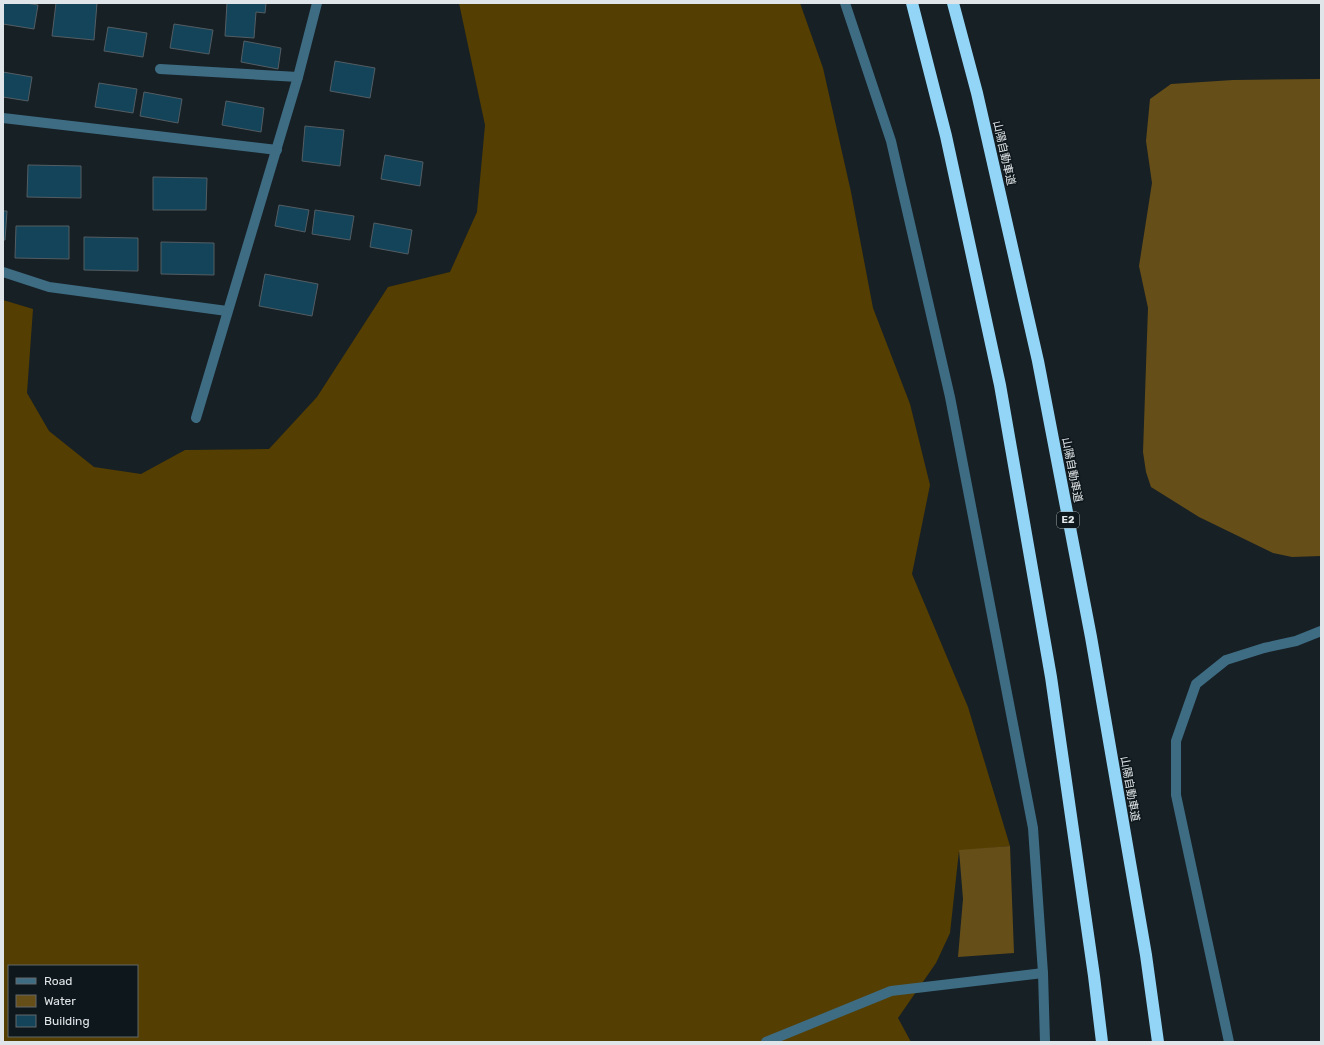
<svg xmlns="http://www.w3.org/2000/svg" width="1324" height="1045" viewBox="0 0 1324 1045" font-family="Rubik,'Noto Sans JP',sans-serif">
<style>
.forest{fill:#553e01;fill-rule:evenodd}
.water{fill:#664e18}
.building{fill:#144459;stroke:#535d63}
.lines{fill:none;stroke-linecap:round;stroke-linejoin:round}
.minor{stroke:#3e6c83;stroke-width:10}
.motorway{stroke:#92d5f7;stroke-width:12}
.labels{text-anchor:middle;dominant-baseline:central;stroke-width:3;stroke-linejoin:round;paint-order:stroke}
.shield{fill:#0e171b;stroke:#a1a7ab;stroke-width:1}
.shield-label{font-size:10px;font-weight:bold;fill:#e0e5e9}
.street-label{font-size:11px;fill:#e0e5e9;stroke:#0e171b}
</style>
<rect width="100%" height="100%" fill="#172025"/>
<!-- forest -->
<path class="forest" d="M459,3H800L823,68L851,192L873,308L910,404L930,485L912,574L968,707L1010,846L959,851L950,933L936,963L898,1018L911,1042H3V300L33,309L27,393L49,431L94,467L141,474L185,450L269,449L317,397L388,287L450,272L477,212L485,125ZM9,966H137V1036H9Z"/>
<!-- water -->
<g class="water">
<polygon points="1321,79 1321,556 1292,557 1273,553 1199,517 1151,487 1146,472 1143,452 1148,308 1139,266 1152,183 1146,141 1150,99 1171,84 1233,80"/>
<polygon points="1010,846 1014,953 958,957 963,899 959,850"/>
</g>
<!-- building -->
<g class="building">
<polygon points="3,3 26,3 38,5 34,29 3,24"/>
<polygon points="56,3 97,3 94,40 52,36"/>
<polygon points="227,3 266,3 265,13 256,12 254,38 225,36"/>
<polygon points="174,24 213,30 209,54 170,48"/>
<polygon points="108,27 147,33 143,57 104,51"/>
<polygon points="244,41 281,48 278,69 241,62"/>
<polygon points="335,61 375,68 370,98 330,91"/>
<polygon points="3,72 32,77 28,101 3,97"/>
<polygon points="99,83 137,89 133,113 95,107"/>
<polygon points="144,92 182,99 178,123 140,116"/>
<polygon points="226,101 264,108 261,132 222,125"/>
<polygon points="305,126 344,130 340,166 302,161"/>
<polygon points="385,155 423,162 420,186 381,179"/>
<polygon points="28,165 81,166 81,198 27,197"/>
<polygon points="153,177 207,178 206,210 153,210"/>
<polygon points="279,205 309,210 305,232 275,226"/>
<polygon points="315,210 354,216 350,240 312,234"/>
<polygon points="3,211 7,211 5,240 3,240"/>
<polygon points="374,223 412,230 408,254 370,247"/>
<polygon points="16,226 69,226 69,259 15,258"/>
<polygon points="84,237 138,238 138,271 84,270"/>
<polygon points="161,242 214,243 214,275 161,274"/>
<polygon points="265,274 318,284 312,316 259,306"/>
</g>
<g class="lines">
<!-- minor -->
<g class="minor">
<polyline points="845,3 891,141 950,397 1033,828 1043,973 1045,1042"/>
<polyline points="160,69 298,77"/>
<polyline points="3,118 277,150"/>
<polyline points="3,272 49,287 227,311"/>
<polyline points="196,418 298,77 317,3"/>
<polyline points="766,1042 891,991 1043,973"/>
<polyline points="1229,1042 1176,795 1176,741 1196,684 1226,660 1264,648 1296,641 1321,631"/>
</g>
<!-- motorway -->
<g class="motorway">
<polyline points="912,3 946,136 1000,385 1051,677 1094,976 1102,1042"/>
<polyline points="953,3 977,93 1038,361 1091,637 1146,955 1158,1042"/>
</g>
</g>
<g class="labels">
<!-- shield labels -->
<rect class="shield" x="1057" y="512" width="22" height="16" rx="3"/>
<g class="shield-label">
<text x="1068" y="520">E2</text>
</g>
<!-- street labels -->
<g class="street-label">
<text transform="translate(1004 153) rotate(77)">山陽自動車道</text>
<text transform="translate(1072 470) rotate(79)">山陽自動車道</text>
<text transform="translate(1130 789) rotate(80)">山陽自動車道</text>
</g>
</g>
<!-- border -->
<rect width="1324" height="1045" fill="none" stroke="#e0e5e9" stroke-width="8"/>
<!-- legend -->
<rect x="8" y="965" width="130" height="72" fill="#0e171b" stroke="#62696d"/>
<rect x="16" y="978" width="20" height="6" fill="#3e6c83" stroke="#62696d"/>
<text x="44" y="985" font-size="12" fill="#e0e5e9">Road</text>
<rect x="16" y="995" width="20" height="12" fill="#664e18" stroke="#62696d"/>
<text x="44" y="1005" font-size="12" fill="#e0e5e9">Water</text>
<rect x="16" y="1015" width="20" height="12" fill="#144459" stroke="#62696d"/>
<text x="44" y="1025" font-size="12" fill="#e0e5e9">Building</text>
</svg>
